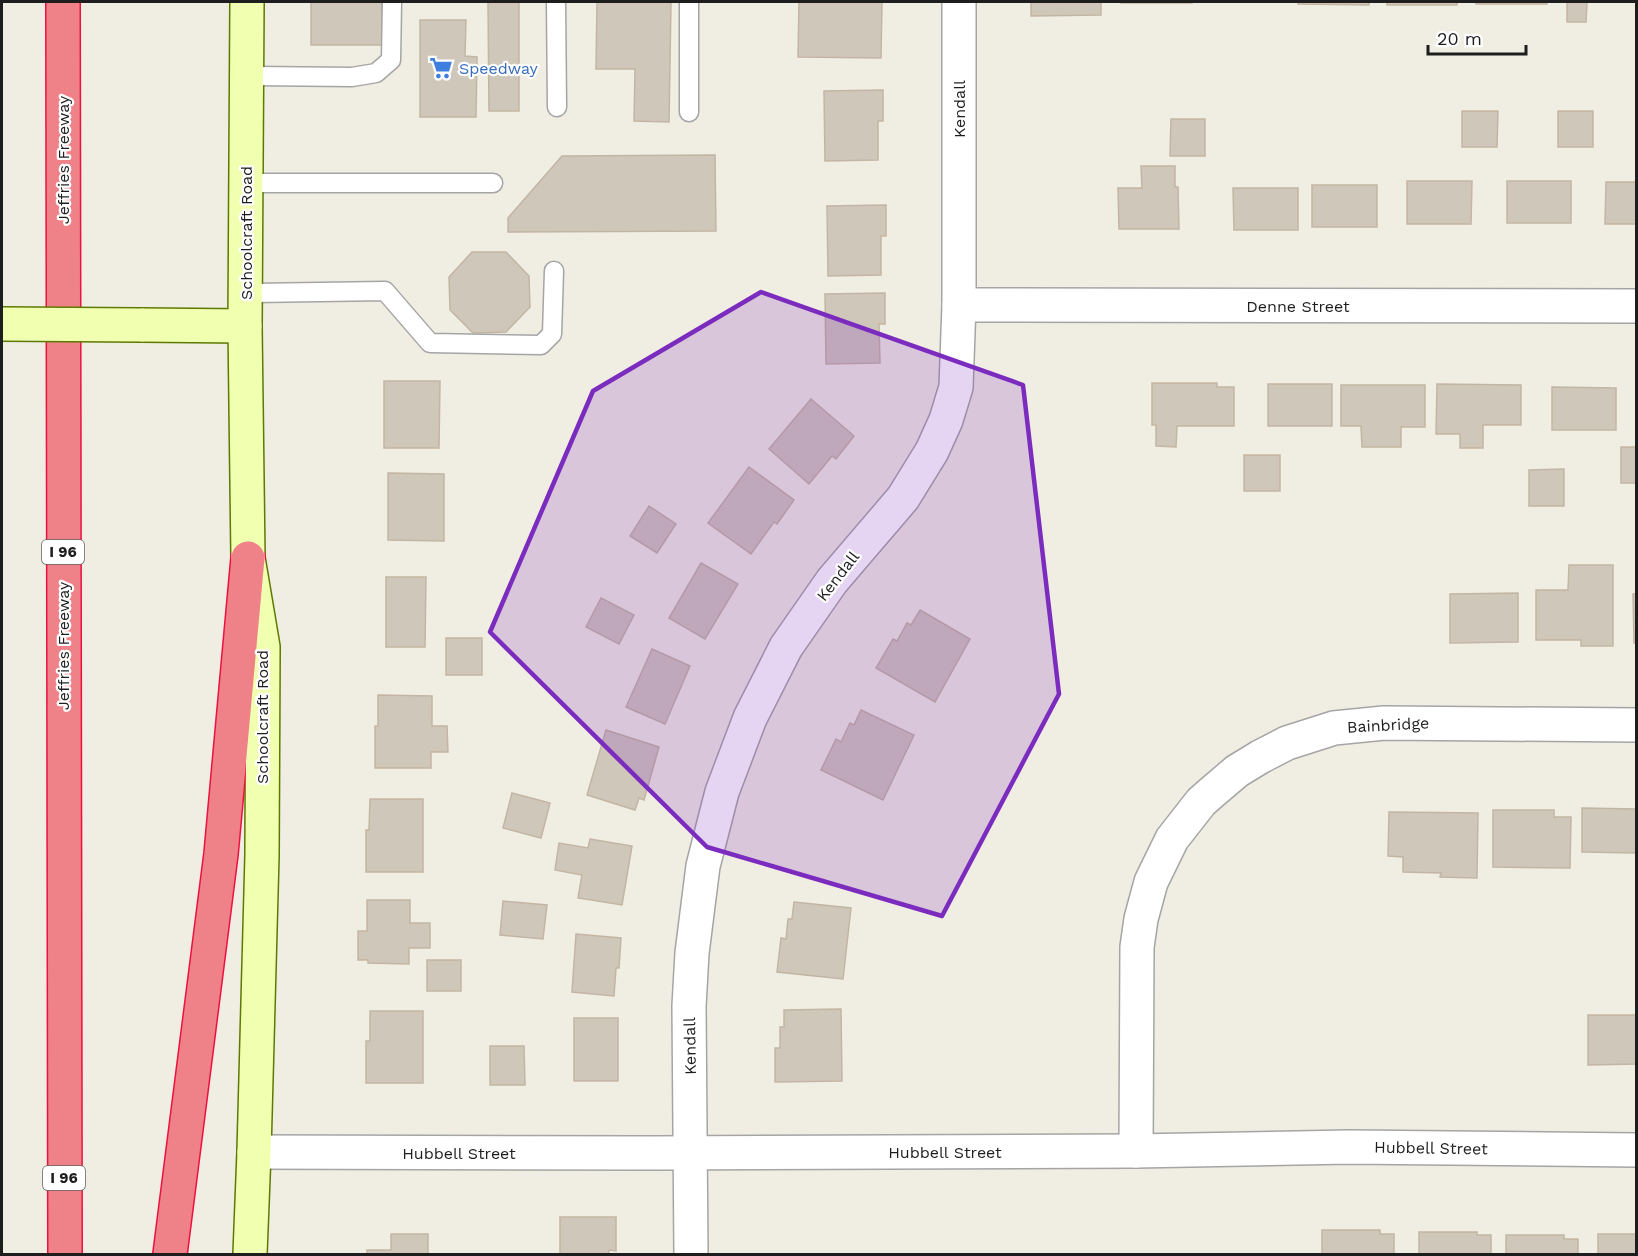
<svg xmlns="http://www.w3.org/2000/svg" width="1638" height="1256" viewBox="0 0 1638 1256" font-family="'Work Sans',sans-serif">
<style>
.building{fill:#d0c7bb;stroke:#c3b5a3;stroke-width:1.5}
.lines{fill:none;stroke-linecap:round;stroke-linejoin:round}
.service-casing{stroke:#a5a5a5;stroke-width:21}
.minor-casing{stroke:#a5a5a5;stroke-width:36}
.secondary-casing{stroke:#5d7900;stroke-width:36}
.motorway-casing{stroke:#eb1241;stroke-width:36}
.service{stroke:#fff;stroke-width:18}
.minor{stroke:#fff;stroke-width:33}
.secondary{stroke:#f1ffb1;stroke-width:33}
.motorway{stroke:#ef8288;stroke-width:33}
.secondary-bridge-casing{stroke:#5d7900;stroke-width:36;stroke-linecap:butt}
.secondary-bridge{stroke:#f1ffb1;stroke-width:33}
.marked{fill:#7b2cbf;fill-opacity:0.2;stroke:#7b2cbf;stroke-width:4.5;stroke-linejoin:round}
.labels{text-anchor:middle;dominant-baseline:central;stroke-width:4.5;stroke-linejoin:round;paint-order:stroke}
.shield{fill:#fff;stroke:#626262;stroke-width:1.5}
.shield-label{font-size:15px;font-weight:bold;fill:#1e1e1e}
.shop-label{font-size:16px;fill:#366cbe;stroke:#fff;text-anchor:start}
.street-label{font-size:16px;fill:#1e1e1e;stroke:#fff}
</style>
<rect width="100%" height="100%" fill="#f0ede2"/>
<!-- building -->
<g class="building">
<rect x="311" y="2" width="71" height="43"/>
<polygon points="488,2 519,2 519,111 489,111"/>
<polygon points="597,2 671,2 669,122 634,121 635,69 596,69"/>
<polygon points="799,2 882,2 881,58 798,57"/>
<polygon points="1031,2 1101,2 1101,15 1031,16"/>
<rect x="1121" y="2" width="71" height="1"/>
<polygon points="1298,2 1369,2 1369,5 1298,4"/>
<rect x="1387" y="2" width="70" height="3"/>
<rect x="1476" y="2" width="71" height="2"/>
<polygon points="1567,2 1587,2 1586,22 1567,22"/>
<polygon points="420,20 466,20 465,56 477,57 476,117 420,117"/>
<polygon points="883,90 883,121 878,121 878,160 825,161 824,91"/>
<polygon points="1462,111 1498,111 1497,147 1462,147"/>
<rect x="1558" y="111" width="35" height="36"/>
<polygon points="1171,119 1205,119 1205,156 1170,156"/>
<polygon points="715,155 716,231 508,232 508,218 562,156"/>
<polygon points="1141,166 1175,166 1175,187 1178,187 1179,229 1119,229 1118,188 1142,188"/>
<polygon points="1407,181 1472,181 1471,224 1407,224"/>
<rect x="1507" y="181" width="64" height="42"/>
<polygon points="1606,182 1636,182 1636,224 1605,224"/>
<rect x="1312" y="185" width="65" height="42"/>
<polygon points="1233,188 1298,188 1298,230 1234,230"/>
<polygon points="886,205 886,236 881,236 881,275 828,276 827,206"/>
<polygon points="472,252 506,252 529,276 530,307 506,332 473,333 450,310 449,277"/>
<polygon points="885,293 885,324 879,324 880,363 826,364 825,294"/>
<polygon points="384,381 440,381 439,448 384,448"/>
<polygon points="1152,383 1217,383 1217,387 1234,387 1234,426 1177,426 1176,447 1156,446 1156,425 1152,425"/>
<rect x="1268" y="384" width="64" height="42"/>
<polygon points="1437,384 1521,385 1521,425 1483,425 1483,448 1460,448 1460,434 1436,434"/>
<polygon points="1341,385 1425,385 1425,427 1401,427 1401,447 1362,447 1361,426 1341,426"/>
<polygon points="1552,387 1616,388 1616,430 1552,430"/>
<polygon points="811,399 854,436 836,459 832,456 809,484 769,449"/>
<rect x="1621" y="447" width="15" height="36"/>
<rect x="1244" y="455" width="36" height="36"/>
<polygon points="749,467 794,500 777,524 774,522 751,554 708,523"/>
<polygon points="1564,469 1564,506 1529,506 1529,470"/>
<polygon points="388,473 444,474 444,541 388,540"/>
<polygon points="649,506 676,524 657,553 630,536"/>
<polygon points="701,563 738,584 705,639 669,618"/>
<polygon points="1569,565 1613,565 1613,646 1581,646 1581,640 1536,640 1536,590 1568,590"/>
<polygon points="386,577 426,577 425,647 386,647"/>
<polygon points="1518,593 1518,642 1450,643 1450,594"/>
<polygon points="1633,594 1636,594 1636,643 1634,643"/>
<polygon points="601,598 634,615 619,644 586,627"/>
<polygon points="920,610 970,639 935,702 876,668 893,639 897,641 907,623 911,625"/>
<rect x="446" y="638" width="36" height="37"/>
<polygon points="652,649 690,666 665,724 626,707"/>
<polygon points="378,695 432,696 432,726 447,726 448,752 431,752 431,768 375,768 375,726 378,726"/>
<polygon points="861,710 914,735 883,800 821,770 836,739 841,742 850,723 854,725"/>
<polygon points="606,730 659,747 644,800 639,798 635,810 587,795"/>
<polygon points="512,793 550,803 541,838 503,828"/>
<polygon points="370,799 423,799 423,872 366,872 366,830 369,830"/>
<polygon points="1582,808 1636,809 1636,853 1582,852"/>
<polygon points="1493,810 1554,810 1554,817 1571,817 1570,868 1493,867"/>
<polygon points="1389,812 1478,813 1477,878 1440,877 1441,873 1403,872 1403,857 1388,856"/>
<polygon points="590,839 632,846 622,905 578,898 582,875 555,870 559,843 588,848"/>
<polygon points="367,900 410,900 410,923 430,923 430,948 409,948 409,964 368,963 368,960 358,960 358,931 367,931"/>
<polygon points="503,901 547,905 543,939 500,935"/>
<polygon points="794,902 851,908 843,979 777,972 781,938 786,939 788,919 792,919"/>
<polygon points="576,934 621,938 619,968 616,968 614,996 572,992"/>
<rect x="427" y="960" width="34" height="31"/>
<polygon points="841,1009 842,1081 775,1082 775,1048 780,1048 780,1027 784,1027 784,1010"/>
<polygon points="370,1011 423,1011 423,1083 366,1083 366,1041 370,1041"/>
<polygon points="1588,1015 1636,1015 1636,1064 1588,1065"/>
<rect x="574" y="1018" width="44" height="63"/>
<polygon points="490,1046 524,1046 525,1085 490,1085"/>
<polygon points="560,1217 616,1217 616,1251 609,1250 609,1254 560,1254"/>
<polygon points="1322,1230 1380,1230 1380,1234 1394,1234 1394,1254 1322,1254"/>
<polygon points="1419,1232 1477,1232 1477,1235 1491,1235 1491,1254 1419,1254"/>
<polygon points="391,1234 428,1234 428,1254 367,1254 367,1250 391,1250"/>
<rect x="1598" y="1234" width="38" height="20"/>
<polygon points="1506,1235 1564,1235 1564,1239 1578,1239 1578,1254 1506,1254"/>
</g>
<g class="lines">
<!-- service casing -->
<g class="service-casing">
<g id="service">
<polyline points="556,2 557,107"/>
<polyline points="689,2 689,112"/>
<polyline points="247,76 352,77 376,73 391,60 392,2"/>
<polyline points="246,183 493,183"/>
<polyline points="246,293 385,291 430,343 541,345 552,334 554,271"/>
</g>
</g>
<!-- minor casing -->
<g class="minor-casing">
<g id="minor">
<polyline points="959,305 1636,306"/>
<polyline points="1136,1151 1137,947 1141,919 1151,882 1172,839 1201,802 1210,794 1237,771 1260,757 1287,743 1334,728 1384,723 1636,725"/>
<polyline points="254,1152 653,1153 1136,1151 1349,1147 1636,1150"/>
<polyline points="691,1254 689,1006 692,953 703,866 722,792 750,718 786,647 832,581 903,498 932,451 946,420 956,387 959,305 959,2"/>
</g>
</g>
<!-- secondary casing -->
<g class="secondary-casing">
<g id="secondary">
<polyline points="247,2 245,326 248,558 263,647 262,855 254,1152 250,1254"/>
<polyline points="141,325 245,326"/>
</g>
</g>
<!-- motorway casing -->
<g class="motorway-casing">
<g id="motorway">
<polyline points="63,2 65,1254"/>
<polyline points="170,1254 221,854 248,558"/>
</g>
</g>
<!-- service -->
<use href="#service" class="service"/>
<!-- minor -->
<use href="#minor" class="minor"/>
<!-- secondary -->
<use href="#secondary" class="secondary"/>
<!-- motorway -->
<use href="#motorway" class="motorway"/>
<!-- secondary-bridge casing -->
<g class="secondary-bridge-casing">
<polyline id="secondary-bridge" points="2,324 141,325"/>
</g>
<!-- secondary-bridge -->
<use href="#secondary-bridge" class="secondary-bridge"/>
</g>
<!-- marked area -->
<path class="marked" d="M761,292L1023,385L1059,694L942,916L707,847L490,632L593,391Z"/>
<!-- icons -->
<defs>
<g id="supermarket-bare" transform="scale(1.8)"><path d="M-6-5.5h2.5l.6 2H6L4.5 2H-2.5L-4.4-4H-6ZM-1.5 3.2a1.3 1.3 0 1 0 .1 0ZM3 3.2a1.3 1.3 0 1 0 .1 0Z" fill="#3f7fe0" stroke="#fff" stroke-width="2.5" paint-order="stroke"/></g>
</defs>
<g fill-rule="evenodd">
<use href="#supermarket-bare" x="441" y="68"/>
</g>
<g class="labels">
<!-- shield labels -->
<g class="shield">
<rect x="42" y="540" width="42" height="24" rx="4.5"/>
<rect x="43" y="1166" width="42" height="24" rx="4.5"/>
</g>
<g class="shield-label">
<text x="63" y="552">I 96</text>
<text x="64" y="1178">I 96</text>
</g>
<!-- shop labels -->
<g class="shop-label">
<text x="459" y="68">Speedway</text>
</g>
<!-- street labels -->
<g class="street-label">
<text transform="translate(959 109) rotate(-90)">Kendall</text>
<text transform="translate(63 160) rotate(-90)">Jeffries Freeway</text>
<text transform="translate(246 233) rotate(-90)">Schoolcraft Road</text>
<text x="1298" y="306">Denne Street</text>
<text transform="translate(838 576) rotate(-52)">Kendall</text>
<text transform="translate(63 646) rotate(-90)">Jeffries Freeway</text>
<text transform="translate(262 717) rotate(-90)">Schoolcraft Road</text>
<text transform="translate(1388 725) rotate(-3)">Bainbridge</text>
<text transform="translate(690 1046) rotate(-91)">Kendall</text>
<text transform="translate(1431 1148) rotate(1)">Hubbell Street</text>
<text x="945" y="1152">Hubbell Street</text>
<text x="459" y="1153">Hubbell Street</text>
</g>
</g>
<!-- border -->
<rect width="1638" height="1256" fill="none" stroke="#1e1e1e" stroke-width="6"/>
<!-- scale -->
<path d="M1428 45v9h98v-9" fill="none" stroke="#1e1e1e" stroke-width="3"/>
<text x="1437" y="45" font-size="18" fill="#1e1e1e" stroke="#ffffff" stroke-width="4.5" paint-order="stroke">20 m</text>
</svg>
